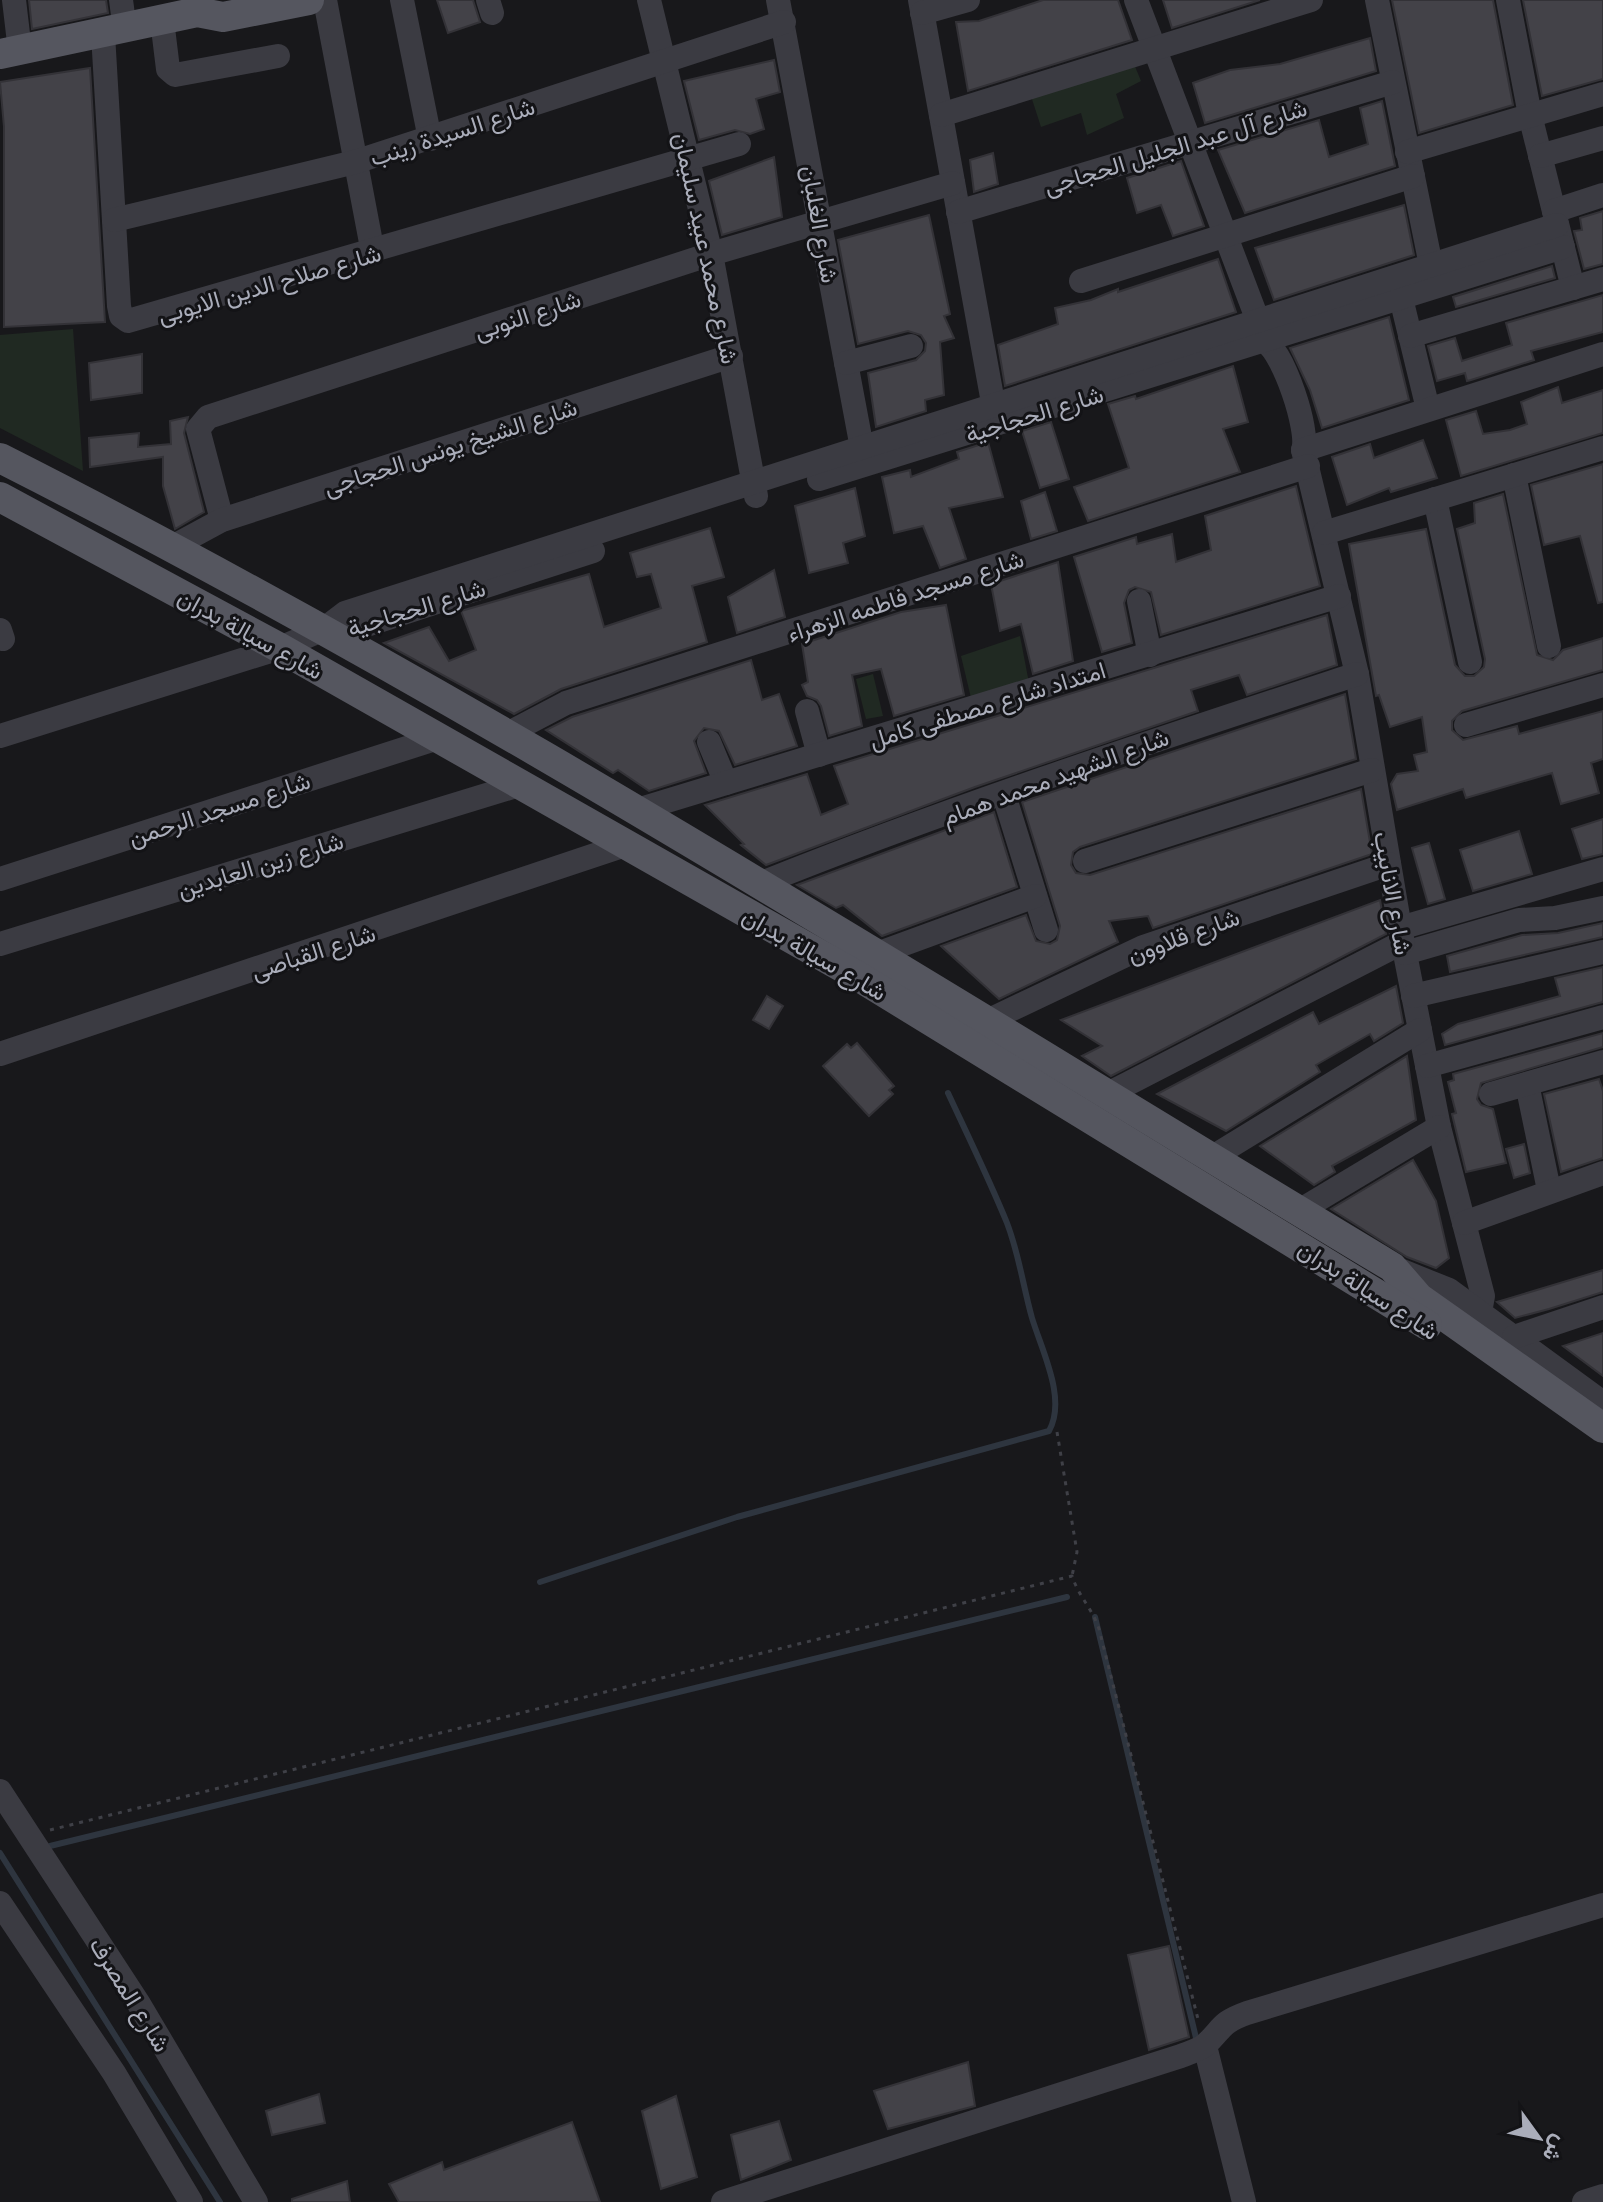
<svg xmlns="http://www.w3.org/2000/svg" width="1603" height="2202" viewBox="0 0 1603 2202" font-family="'Golos Text',Vazirmatn,sans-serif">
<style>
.green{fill:#202922}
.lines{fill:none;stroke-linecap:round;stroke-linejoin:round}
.stream{stroke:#2e353f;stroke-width:6}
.building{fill:#434248;stroke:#333237;stroke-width:2}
.path{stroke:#3f4047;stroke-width:3;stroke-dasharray:4 6;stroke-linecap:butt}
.minor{stroke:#3b3b42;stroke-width:24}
.major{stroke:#55565f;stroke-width:30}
.labels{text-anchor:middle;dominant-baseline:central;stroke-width:6;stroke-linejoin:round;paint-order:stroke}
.street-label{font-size:24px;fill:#aaadba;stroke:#131316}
</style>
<rect width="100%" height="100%" fill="#18181b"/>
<!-- green -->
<g class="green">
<polygon points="1134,64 1141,81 1116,94 1124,118 1087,135 1081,113 1041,127 1030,93"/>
<polygon points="73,329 83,471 0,428 0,335"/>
<polygon points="1020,636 1029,683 972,702 961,656"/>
<polygon points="873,674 883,716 866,719 856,679"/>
</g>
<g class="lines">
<!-- stream -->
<g class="stream">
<path d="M540,1582L737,1517L1049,1431C1067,1399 1042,1351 1032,1318C1023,1286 1019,1254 1007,1223C989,1179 968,1136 948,1093"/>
<polyline points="1095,1617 1197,2042"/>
<polyline points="50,1846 1067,1597"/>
<polyline points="0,1853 220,2202"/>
</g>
</g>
<!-- building -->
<g class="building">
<polygon points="29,0 106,0 108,13 32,29"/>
<polygon points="437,0 473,0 480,22 448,33"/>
<polygon points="1043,0 1118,0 1132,40 968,91 956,22 979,21"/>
<polygon points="1163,0 1260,0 1172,28"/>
<polygon points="1392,0 1493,0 1513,105 1419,133"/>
<polygon points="1523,0 1603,0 1603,79 1542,96"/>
<polygon points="1370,38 1376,71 1205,123 1193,83 1230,70 1280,64"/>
<polygon points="774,60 780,92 756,99 764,129 750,134 735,130 699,140 684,81"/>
<polygon points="90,68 105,322 4,327 4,127 0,82"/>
<polygon points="1382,101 1395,166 1245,213 1218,150 1319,120 1329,157 1368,144 1360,108"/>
<polygon points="993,153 998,184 974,192 970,160"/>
<polygon points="774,157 782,217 722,235 709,181"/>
<polygon points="1181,161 1204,226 1173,236 1161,205 1137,213 1127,178"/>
<polygon points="1404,205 1414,255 1274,300 1255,248"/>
<polygon points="1603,211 1603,264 1584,269 1574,231 1582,230 1580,218"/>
<polygon points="929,215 950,314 944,316 954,338 940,342 944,395 925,400 926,411 876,427 868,373 916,360 925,351 926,343 921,335 908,331 858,344 838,240"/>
<polygon points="1218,259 1236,312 1005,386 998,345 1058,324 1055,308 1091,300 1118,289 1118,292"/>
<polygon points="1552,266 1555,278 1456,307 1453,297"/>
<polygon points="1603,295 1603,332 1531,351 1534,360 1471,380 1467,381 1465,373 1437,381 1428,346 1455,338 1462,361 1512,345 1506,323"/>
<polygon points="1389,317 1409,400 1322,428 1310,390 1290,348"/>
<polygon points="142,354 142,393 91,400 89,363"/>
<polygon points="1233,366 1248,422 1223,429 1240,472 1088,521 1074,487 1129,468 1108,404 1135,396 1136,399"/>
<polygon points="1558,387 1562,403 1603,390 1603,433 1461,476 1446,420 1476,411 1483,434 1510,430 1527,424 1521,402"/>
<polygon points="188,417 184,433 204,512 175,529 163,486 163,457 90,467 89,438 139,433 138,447 171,444 170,421"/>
<polygon points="1051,422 1069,479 1040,488 1022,431"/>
<polygon points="1423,440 1437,478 1391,492 1389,488 1347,505 1332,457 1370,444 1374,458"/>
<polygon points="988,442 1003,497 949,508 966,559 940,568 923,526 894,533 882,477 910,470 911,477 959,459 957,452"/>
<polygon points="1603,464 1603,602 1598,603 1580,536 1544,545 1531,485"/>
<polygon points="1296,486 1320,586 1161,635 1151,592 1135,587 1129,590 1124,603 1132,643 1102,652 1074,557 1136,537 1137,544 1172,534 1176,562 1211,550 1205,516"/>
<polygon points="855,488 865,536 843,543 848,563 809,573 795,506"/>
<polygon points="1045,492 1057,531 1031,539 1021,501"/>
<polygon points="1503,494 1537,655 1553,660 1563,650 1603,638 1603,670 1462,711 1452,721 1452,730 1463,740 1517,726 1519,734 1603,711 1603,759 1591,763 1599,793 1561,804 1552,773 1466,798 1463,789 1397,810 1391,784 1397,774 1418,771 1414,755 1427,752 1422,717 1390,727 1379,695 1376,696 1349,544 1426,529 1455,665 1465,676 1474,676 1484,667 1485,659 1457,529 1475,523 1474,503"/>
<polygon points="710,528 724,577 692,586 707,642 561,689 514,714 384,643 429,627 449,661 476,650 461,611 589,574 604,627 661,608 651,574 637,577 630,553"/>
<polygon points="1058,562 1073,661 1033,674 1021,624 1000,631 991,584"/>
<polygon points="774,570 785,617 737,633 728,597"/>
<polygon points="946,605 964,695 894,716 881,669 852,675 862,726 829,736 821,706 817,700 807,696 802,685 808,682 802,644 901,612"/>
<polygon points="1327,615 1337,665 1247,695 1239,675 1191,690 1198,711 975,787 766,865 741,845 744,844 705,805 807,774 821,815 848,804 834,766"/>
<polygon points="751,660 762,700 779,694 797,746 735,765 719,731 704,728 694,741 706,773 649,791 618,770 613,773 546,730 572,717"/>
<polygon points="1345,694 1356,759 1080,847 1073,852 1071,865 1076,873 1090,875 1361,789 1372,854 1153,928 1148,916 1109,921 1118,942 999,999 941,946 1026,915 1036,941 1050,944 1057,940 1060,926 1022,802"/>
<polygon points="994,812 1017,887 882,936 843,905 836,908 797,885"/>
<polygon points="1603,819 1603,854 1582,859 1572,829"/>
<polygon points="1519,831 1532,874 1473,891 1460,850"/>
<polygon points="1429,843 1445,899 1428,904 1412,848"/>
<polygon points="1380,900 1386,934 1111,1076 1082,1056 1102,1046 1061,1020"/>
<polygon points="1603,923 1603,937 1450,972 1447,956 1522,935 1558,933"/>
<polygon points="1603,967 1603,1002 1445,1045 1442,1034 1458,1024 1560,996 1555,978"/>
<polygon points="1396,986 1403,1023 1374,1041 1370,1034 1316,1065 1320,1072 1226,1131 1157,1094 1313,1012 1319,1024"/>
<polygon points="767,996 783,1006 769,1029 753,1020"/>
<polygon points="1603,1033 1603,1047 1481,1083 1477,1099 1481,1105 1493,1109 1506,1163 1466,1172 1452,1114 1456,1113 1448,1082 1454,1080 1453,1074"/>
<polygon points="857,1043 894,1086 889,1090 893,1094 869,1116 823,1066 847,1044 851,1048"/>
<polygon points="1407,1056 1416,1120 1332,1166 1335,1172 1314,1185 1260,1146"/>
<polygon points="1599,1079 1603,1091 1603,1158 1561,1172 1544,1094"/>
<polygon points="1524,1144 1530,1173 1514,1178 1506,1149"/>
<polygon points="1413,1160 1436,1201 1449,1258 1436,1268 1407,1257 1331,1209"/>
<polygon points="1603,1270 1603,1292 1549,1309 1515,1318 1497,1302"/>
<polygon points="1603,1333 1603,1376 1563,1346"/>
<polygon points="1169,1946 1189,2037 1149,2050 1128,1955"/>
<polygon points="968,2062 975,2106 888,2129 874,2091"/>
<polygon points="319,2094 325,2123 272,2135 266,2111"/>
<polygon points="676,2096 697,2177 661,2189 642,2111"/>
<polygon points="779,2121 791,2160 741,2180 731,2135"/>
<polygon points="572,2122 600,2202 399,2202 389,2184 442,2162 444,2170"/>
<polygon points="347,2181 350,2202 292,2202 292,2199"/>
</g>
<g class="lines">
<!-- path -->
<g class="path">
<polyline points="1057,1432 1077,1552 1072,1576"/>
<path d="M50,1830L1072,1576C1079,1597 1092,1608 1099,1629L1199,2023"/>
</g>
<!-- minor -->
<g class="minor">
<polyline points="14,0 20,51"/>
<polyline points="121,0 125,30"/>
<polyline points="325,0 373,253"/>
<polyline points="402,0 430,139"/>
<polyline points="488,0 492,13"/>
<polyline points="649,0 711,254 756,496"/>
<polyline points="778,0 862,448"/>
<polyline points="920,0 996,419"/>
<polyline points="1136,0 1263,334"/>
<polyline points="1377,0 1434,280"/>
<polyline points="1508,0 1530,115 1573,288"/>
<polyline points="922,13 968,0"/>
<polyline points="162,20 168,69 175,75 278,56"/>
<polyline points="103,34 119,306 121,316 128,321 739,144"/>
<polyline points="941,115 1311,0"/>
<polyline points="1407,152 1603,94"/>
<polyline points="1540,156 1603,138"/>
<polyline points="1554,211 1603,195"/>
<polyline points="958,212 1393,82"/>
<polyline points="114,220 355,162 784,22"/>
<polyline points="1081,281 1413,176"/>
<polyline points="1401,298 1428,409"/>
<polyline points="1410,336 1603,279"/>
<path d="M1265,342C1283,351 1310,431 1303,450L1357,674L1400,928L1439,1127L1483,1296L1480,1312L1468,1332"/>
<polyline points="846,363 911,346"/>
<polyline points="1303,450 1603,354"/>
<polyline points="1514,475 1549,646"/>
<polyline points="819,479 1563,247"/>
<polyline points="1435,499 1470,662"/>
<polyline points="222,520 198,429 208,417 711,254 953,183"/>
<polyline points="1324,533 1603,448"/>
<polyline points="174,546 222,520 731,356"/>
<polyline points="1139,601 1150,655"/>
<polyline points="324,629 354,629 593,551"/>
<polyline points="0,630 3,639"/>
<polyline points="807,711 819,755"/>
<polyline points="1466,725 1603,685"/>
<polyline points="507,734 566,703 1308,466"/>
<polyline points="0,736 280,648 324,629 345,613 1557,225"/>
<polyline points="709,742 726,783"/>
<polyline points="1004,795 1046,930"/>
<polyline points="634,811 1339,596"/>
<polyline points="1085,861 1372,770"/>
<polyline points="0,879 438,738"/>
<path d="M757,885C953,806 1156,740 1357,674"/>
<polyline points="1400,928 1603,869"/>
<polyline points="0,944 519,785"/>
<polyline points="1405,953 1519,920 1555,918 1603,908"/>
<polyline points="874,955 1035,896"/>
<polyline points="1413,996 1603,952"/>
<polyline points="985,1022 1143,947 1389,864"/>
<polyline points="0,1054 625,845"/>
<polyline points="1427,1066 1603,1017"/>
<polyline points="1527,1084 1549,1190"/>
<polyline points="1491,1094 1603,1062"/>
<polyline points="1106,1095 1403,942"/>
<polyline points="1211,1158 1420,1030"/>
<polyline points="1299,1211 1439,1127"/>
<polyline points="1464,1223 1603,1173"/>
<polyline points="1392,1267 1449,1290 1603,1403"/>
<polyline points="1514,1337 1603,1307"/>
<polyline points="0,1791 139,2004 256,2202"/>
<polyline points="0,1903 114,2073 191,2202"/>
<polyline points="1205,2046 1244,2202"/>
<path d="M723,2202L1181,2056C1188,2053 1199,2050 1205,2045C1223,2029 1219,2023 1247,2013L1603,1905"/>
<polyline points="1584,2202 1603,2196"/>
</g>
<!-- major -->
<g class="major">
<polyline points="0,54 197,12 223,17 309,0"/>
<path d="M0,458C479,700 932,991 1392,1267L1419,1298L1603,1428"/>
<polyline points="0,497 280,648 856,975 1427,1325"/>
</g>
</g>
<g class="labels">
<!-- street labels -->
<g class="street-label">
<text transform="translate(452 131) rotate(-18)">شارع السيدة زينب</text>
<text transform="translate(1175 146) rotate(-17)">شارع آل عبد الجليل الحجاجى</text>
<text transform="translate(821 224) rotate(80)">شارع الغلبان</text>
<text transform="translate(707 248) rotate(78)">شارع محمد عبيد سليمان</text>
<text transform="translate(269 283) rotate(-16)">شارع صلاح الدين الايوبى</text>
<text transform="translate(527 314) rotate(-18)">شارع النوبى</text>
<text transform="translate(1034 413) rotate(-17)">شارع الحجاجية</text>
<text transform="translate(450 446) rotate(-18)">شارع الشيخ يونس الحجاجى</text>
<text transform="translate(905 595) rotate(-18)">شارع مسجد فاطمه الزهراء</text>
<text transform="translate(416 607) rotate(-17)">شارع الحجاجية</text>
<text transform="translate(251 633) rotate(29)">شارع سيالة بدران</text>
<text transform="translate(987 704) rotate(-17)">امتداد شارع مصطفى كامل</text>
<text transform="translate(1055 776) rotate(-20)">شارع الشهيد محمد همام</text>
<text transform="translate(219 808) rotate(-18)">شارع مسجد الرحمن</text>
<text transform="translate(260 864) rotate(-17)">شارع زين العابدين</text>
<text transform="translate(1394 893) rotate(80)">شارع الانابيب</text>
<text transform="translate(1183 935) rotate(-20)">شارع قلاوون</text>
<text transform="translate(313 951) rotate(-18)">شارع القباصى</text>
<text transform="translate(815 953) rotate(30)">شارع سيالة بدران</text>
<text transform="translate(1369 1289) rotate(33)">شارع سيالة بدران</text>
<text transform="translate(131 1994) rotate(58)">شارع المصرف</text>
</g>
</g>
<!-- north arrow -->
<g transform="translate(1539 2138) rotate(123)" stroke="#131316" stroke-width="6" paint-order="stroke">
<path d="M0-6L14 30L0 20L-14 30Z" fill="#aaadba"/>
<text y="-12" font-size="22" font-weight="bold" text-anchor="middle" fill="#aaadba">ش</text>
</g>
</svg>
